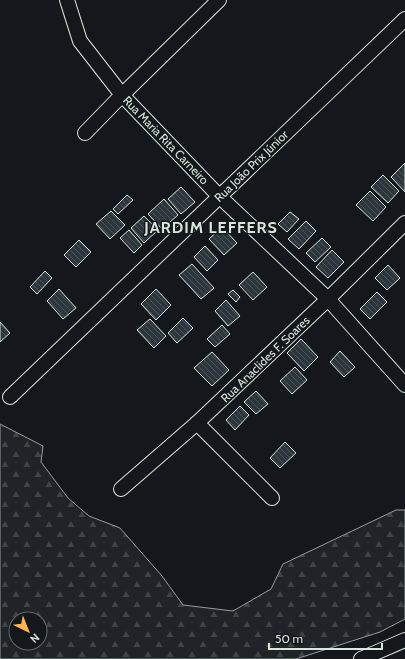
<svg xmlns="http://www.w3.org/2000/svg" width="405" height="659" viewBox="0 0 405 659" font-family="Cabin,sans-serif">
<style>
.forest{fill:url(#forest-firs);stroke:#939e99;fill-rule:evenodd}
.building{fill:url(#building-back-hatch);stroke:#d8e6dc}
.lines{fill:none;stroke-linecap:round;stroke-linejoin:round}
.minor-casing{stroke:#d8e6dc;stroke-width:16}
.minor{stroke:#14181c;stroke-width:14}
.labels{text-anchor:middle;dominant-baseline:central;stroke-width:3;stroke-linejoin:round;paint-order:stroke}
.street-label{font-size:12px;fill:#d8e6dc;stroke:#14181c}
.district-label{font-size:16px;font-weight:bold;letter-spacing:1px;fill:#d8e6dc;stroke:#14181c}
</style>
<defs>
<pattern id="forest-firs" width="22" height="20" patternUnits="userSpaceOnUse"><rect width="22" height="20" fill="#202428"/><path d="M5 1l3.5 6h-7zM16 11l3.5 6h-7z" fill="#404447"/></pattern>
<pattern id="building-back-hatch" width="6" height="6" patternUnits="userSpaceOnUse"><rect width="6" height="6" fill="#2c363c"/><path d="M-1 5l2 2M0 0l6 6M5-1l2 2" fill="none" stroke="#4a5358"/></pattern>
</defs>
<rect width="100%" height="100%" fill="#14181c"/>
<!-- forest -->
<path class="forest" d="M0,424L43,446L41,462L68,498L89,516L120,528L162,576L183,605L233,611L271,589L283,564L396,510H405V619L380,632L296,659H0ZM16,619H40V643H16Z"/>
<!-- building -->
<g class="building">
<polygon points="405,163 405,192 391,177"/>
<polygon points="383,175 399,191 388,203 371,187"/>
<polygon points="181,187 195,202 181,214 168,199"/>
<polygon points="370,191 386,207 373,221 356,205"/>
<polygon points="127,195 133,200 118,214 113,209"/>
<polygon points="164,199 178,215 162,229 148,214"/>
<polygon points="111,211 125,225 110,239 96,224"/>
<polygon points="290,212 299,219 287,232 278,224"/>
<polygon points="144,216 158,230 144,243 131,228"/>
<polygon points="306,221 316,231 299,249 288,239"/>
<polygon points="222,227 237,243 224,255 209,239"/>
<polygon points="129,230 142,245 134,253 120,238"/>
<polygon points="322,238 331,247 315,262 306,253"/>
<polygon points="79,240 91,252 76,267 64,255"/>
<polygon points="205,246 218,260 207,271 194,257"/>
<polygon points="332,250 344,262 328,278 316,267"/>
<polygon points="192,264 214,288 201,299 179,275"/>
<polygon points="388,265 400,278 387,290 375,278"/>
<polygon points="45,271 52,278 37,294 30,287"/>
<polygon points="253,272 267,287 253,300 239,285"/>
<polygon points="59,289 76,308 63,319 47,301"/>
<polygon points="156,289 171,305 156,320 141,304"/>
<polygon points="233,290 240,297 236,302 228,294"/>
<polygon points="377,292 387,302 370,319 360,309"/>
<polygon points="226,300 240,316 228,326 215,311"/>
<polygon points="183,318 193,328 177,343 168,333"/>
<polygon points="150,319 166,336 154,348 137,330"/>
<polygon points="0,322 10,333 0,342"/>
<polygon points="222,325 230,334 215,347 207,339"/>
<polygon points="301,339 318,357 304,371 287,353"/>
<polygon points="340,351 355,367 344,377 330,362"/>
<polygon points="212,352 229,370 212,386 194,368"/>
<polygon points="295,367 307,380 292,394 280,381"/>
<polygon points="256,391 268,404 256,414 244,402"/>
<polygon points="240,406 249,415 235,430 226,420"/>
<polygon points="285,442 296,453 280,468 270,458"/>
</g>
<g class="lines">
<!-- minor casing -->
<g class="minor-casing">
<g id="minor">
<polyline points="67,0 80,41 122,95 219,196 328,299 405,385"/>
<polyline points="85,133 122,95 219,0"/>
<polyline points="10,397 405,19"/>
<polyline points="197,423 272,498"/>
<polyline points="121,489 197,423 328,299 405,223"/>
<polyline points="361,659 405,640"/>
</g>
</g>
<!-- minor -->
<use href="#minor" class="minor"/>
</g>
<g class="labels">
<!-- street labels -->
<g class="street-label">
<text transform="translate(166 140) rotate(46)">Rua Maria Rita Carneiro</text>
<text transform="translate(251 166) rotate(-44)">Rua João Prix Júnior</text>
<text transform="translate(265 359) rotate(-44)">Rua Anaclides F. Soares</text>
</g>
<!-- district labels -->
<g class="district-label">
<text x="211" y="227">JARDIM LEFFERS</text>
</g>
</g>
<!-- north arrow -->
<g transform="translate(28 631) rotate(137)"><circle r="19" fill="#14181c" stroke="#626a69"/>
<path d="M0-3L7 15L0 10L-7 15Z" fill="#ffb74d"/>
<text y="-6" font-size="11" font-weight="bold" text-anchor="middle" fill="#d8e6dc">N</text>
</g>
<!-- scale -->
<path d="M269 643v6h113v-6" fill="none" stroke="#d8e6dc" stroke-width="2"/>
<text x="275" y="643" font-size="12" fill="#d8e6dc" stroke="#14181c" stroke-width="3" paint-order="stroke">50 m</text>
</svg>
